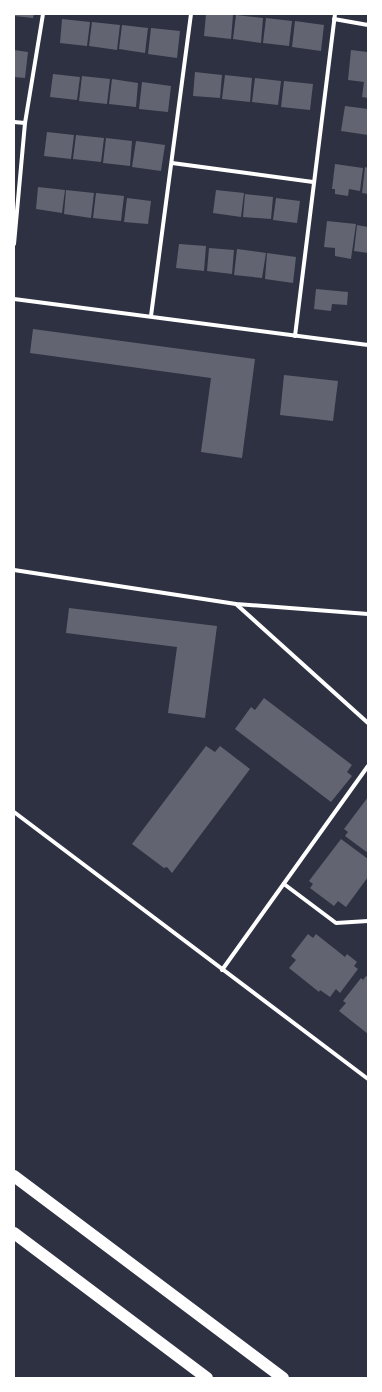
<svg xmlns="http://www.w3.org/2000/svg" width="382" height="1392" viewBox="0 0 382 1392" font-family="'PT Sans Narrow',sans-serif">
<style>
.building{fill:#626471}
.lines{fill:none;stroke-linecap:round;stroke-linejoin:round}
.minor{stroke:#fff;stroke-width:4}
.motorway{stroke:#fff;stroke-width:12}
</style>
<rect width="100%" height="100%" fill="#2d3142"/>
<!-- building -->
<g class="building">
<polygon points="14,14 34,14 33,18 14,16"/>
<polygon points="206,14 233,15 231,39 204,36"/>
<polygon points="236,15 263,18 261,43 233,39"/>
<polygon points="266,18 292,21 289,46 263,43"/>
<polygon points="62,19 90,22 87,46 60,43"/>
<polygon points="295,21 324,25 321,51 292,47"/>
<polygon points="92,22 120,25 117,50 89,46"/>
<polygon points="122,25 148,28 145,53 119,49"/>
<polygon points="151,28 180,31 177,58 148,54"/>
<polygon points="14,50 28,52 25,78 14,77"/>
<polygon points="351,50 368,52 368,98 362,97 364,82 348,80"/>
<polygon points="195,72 222,75 220,98 193,96"/>
<polygon points="53,74 80,77 77,100 50,97"/>
<polygon points="225,75 252,78 250,102 222,99"/>
<polygon points="82,76 110,79 107,104 79,101"/>
<polygon points="255,78 281,81 278,105 252,102"/>
<polygon points="112,79 138,83 136,107 109,104"/>
<polygon points="284,81 313,84 310,110 281,107"/>
<polygon points="142,82 171,86 168,112 139,109"/>
<polygon points="345,106 368,109 368,135 341,131"/>
<polygon points="47,132 74,135 71,159 44,156"/>
<polygon points="76,135 104,138 101,162 73,159"/>
<polygon points="106,138 132,141 130,166 103,163"/>
<polygon points="136,141 165,145 161,171 132,167"/>
<polygon points="335,164 363,168 360,191 349,189 348,196 335,194 335,189 332,189"/>
<polygon points="365,167 368,168 368,194 362,193"/>
<polygon points="38,187 65,190 62,213 36,209"/>
<polygon points="66,190 94,193 91,218 64,214"/>
<polygon points="216,190 244,193 241,217 213,213"/>
<polygon points="96,193 124,196 121,221 93,218"/>
<polygon points="245,194 273,197 271,219 243,217"/>
<polygon points="127,198 151,201 148,224 124,222"/>
<polygon points="276,198 300,201 297,223 273,220"/>
<polygon points="327,221 356,224 351,259 335,256 335,248 324,247"/>
<polygon points="357,225 368,227 368,253 354,251"/>
<polygon points="179,244 206,246 204,271 176,268"/>
<polygon points="209,248 234,250 232,274 207,271"/>
<polygon points="237,249 266,253 262,278 234,275"/>
<polygon points="267,253 296,257 293,283 265,279"/>
<polygon points="316,289 348,292 347,305 332,304 331,311 314,309"/>
<polygon points="33,329 255,359 242,458 201,452 211,378 30,353"/>
<polygon points="284,375 338,381 333,421 280,415"/>
<polygon points="69,608 217,626 205,718 168,713 177,647 66,633"/>
<polygon points="264,698 352,765 347,772 352,776 331,802 235,729 251,707 255,710"/>
<polygon points="206,746 215,752 220,746 250,769 172,873 167,867 164,868 132,844"/>
<polygon points="368,797 368,853 345,836 348,832 344,829"/>
<polygon points="341,839 368,859 368,877 346,907 338,901 334,906 310,888 313,884 309,881"/>
<polygon points="308,934 313,938 316,934 345,957 347,954 357,962 354,966 358,969 340,993 336,989 330,997 320,990 319,992 289,968 296,960 291,956"/>
<polygon points="366,976 368,977 368,1034 339,1011 346,1003 343,1001 361,978 363,980"/>
</g>
<g class="lines">
<!-- minor -->
<g class="minor">
<polyline points="334,19 368,25"/>
<polyline points="14,122 25,123"/>
<polyline points="172,163 313,182"/>
<polyline points="14,244 25,123 43,14"/>
<polyline points="14,299 368,345"/>
<polyline points="151,316 191,14"/>
<polyline points="295,336 335,14"/>
<polyline points="14,570 236,604 368,614"/>
<polyline points="236,604 368,723"/>
<polyline points="14,812 368,1079"/>
<polyline points="284,884 336,923 368,921"/>
<polyline points="222,970 368,766"/>
</g>
<!-- motorway -->
<g class="motorway">
<polyline points="14,1176 283,1378"/>
<polyline points="14,1233 207,1378"/>
</g>
</g>
<!-- border -->
<rect width="382" height="1392" fill="none" stroke="#ffffff" stroke-width="30"/>
</svg>
